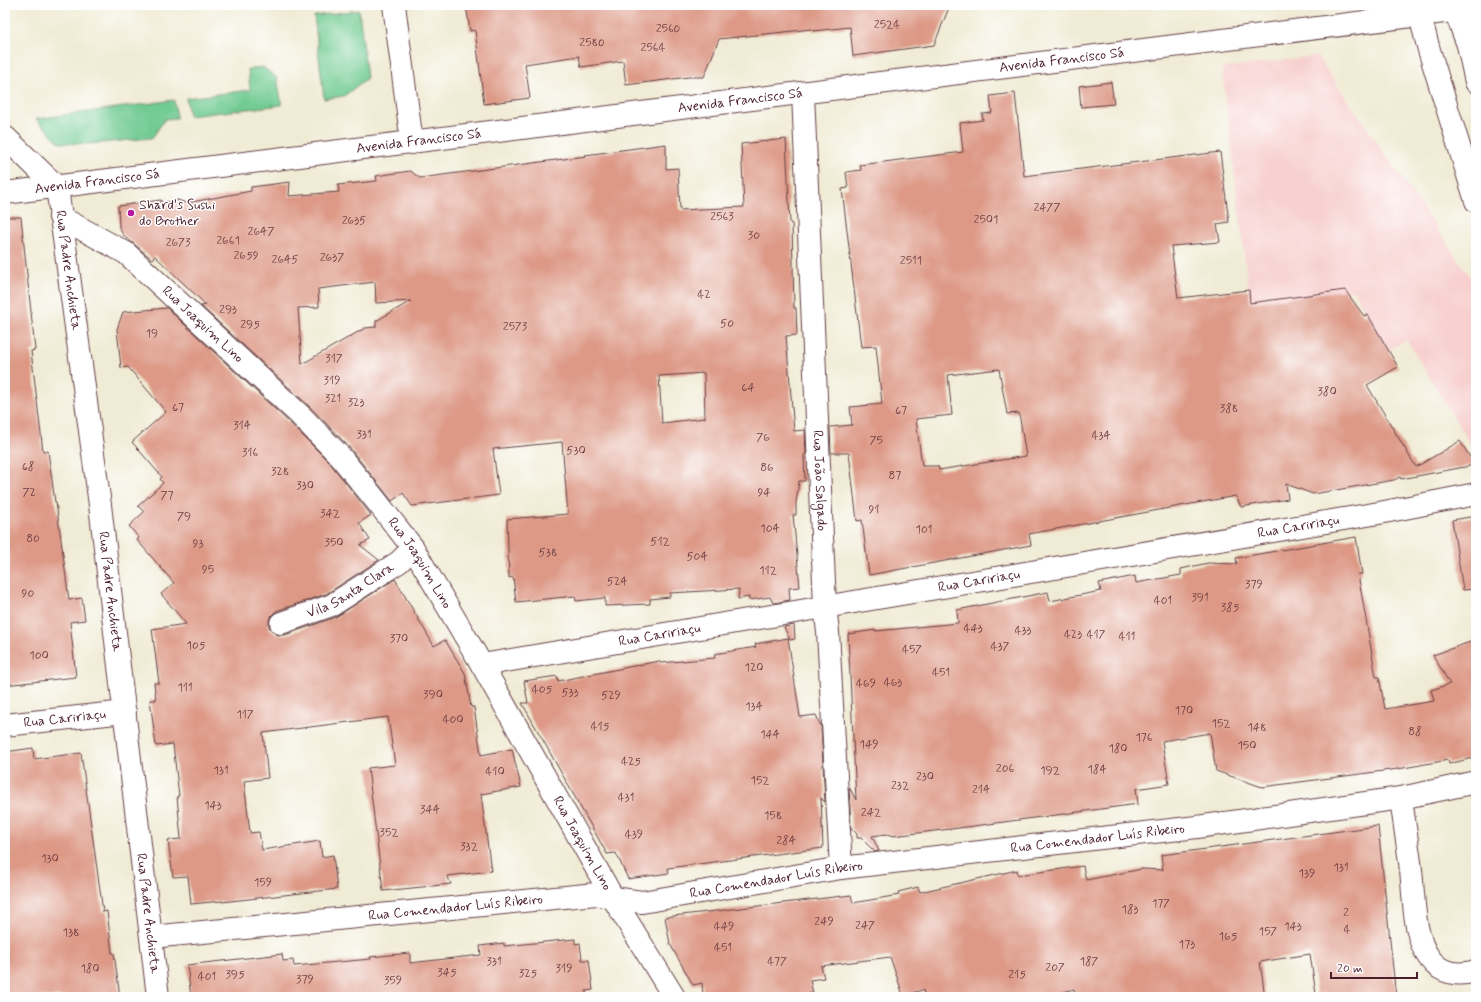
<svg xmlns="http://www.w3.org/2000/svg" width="1481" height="1002" viewBox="0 0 1481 1002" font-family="Mynerve,sans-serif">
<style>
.built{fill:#f7d0cf}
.green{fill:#71cb92;stroke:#5e755e}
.building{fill:#dd9986;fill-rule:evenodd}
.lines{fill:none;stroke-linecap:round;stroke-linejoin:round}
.minor-casing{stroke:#633e44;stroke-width:24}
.tertiary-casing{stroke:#633e44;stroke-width:24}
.secondary-casing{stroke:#633e44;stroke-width:24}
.primary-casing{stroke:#633e44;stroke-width:24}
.minor{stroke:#fff;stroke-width:22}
.tertiary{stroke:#fff;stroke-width:22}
.secondary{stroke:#fff;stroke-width:22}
.primary{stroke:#fff;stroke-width:22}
.poi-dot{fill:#b5179e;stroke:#fff;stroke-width:1.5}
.labels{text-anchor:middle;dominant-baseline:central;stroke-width:3;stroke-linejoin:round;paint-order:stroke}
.number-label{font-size:12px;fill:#6f3e42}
.street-label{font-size:14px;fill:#4a1f2b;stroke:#fff}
.poi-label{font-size:14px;fill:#4a1f2b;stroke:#fff;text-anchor:start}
</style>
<rect width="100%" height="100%" fill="#fff"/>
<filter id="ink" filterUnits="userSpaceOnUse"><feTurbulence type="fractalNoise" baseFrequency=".025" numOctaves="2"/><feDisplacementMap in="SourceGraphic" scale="8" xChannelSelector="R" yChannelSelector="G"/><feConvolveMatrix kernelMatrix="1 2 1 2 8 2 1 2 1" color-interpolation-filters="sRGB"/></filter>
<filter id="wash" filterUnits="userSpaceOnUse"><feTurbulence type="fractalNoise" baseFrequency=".012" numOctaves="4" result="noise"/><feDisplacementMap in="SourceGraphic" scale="16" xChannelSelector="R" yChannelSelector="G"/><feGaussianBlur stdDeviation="0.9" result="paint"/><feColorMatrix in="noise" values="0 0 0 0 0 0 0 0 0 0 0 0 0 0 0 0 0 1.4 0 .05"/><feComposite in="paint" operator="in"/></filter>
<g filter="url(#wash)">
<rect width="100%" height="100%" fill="#f0ebd4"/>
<!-- built -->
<polygon class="built" points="1317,56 1476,285 1476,454 1407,340 1388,350 1353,290 1250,303 1222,68"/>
<!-- green -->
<g class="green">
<polygon points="359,10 367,78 344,96 324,99 314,16"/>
<polygon points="263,67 277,78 282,105 189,116 186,98 250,90 248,69"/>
<polygon points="174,100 177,118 165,119 152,138 91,144 60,143 36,119"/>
</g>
<g id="blocks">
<!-- building -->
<g class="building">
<polygon points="466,5 950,5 934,45 853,56 850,27 813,31 812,29 719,39 704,77 689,77 626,85 623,61 581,67 579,56 525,64 530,98 484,104 475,30 470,31"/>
<polygon points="1111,82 1114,104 1081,107 1079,86"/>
<path d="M1015,93L1024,176L1220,152L1229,222L1217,224L1220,242L1171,246L1178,298L1249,290L1250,303L1345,290L1364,316L1368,315L1398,367L1367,385L1416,467L1460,441L1475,465L1401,479L1400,477L1394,480L1313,494L1286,484L1288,499L1241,507L1236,496L1191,504L1029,534L1031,545L869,575L862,520L857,521L849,453H831L830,427L852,425L850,407L882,404L876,346L861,347L842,189L848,188L846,172L861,170L860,165L963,152L960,123L983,120L982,114L992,113L990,96ZM999,369L1007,414L1019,413L1026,456L939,470L938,466H922L916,419L952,415L948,375Z"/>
<path d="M786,139L790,223L792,224L794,308H796L797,335L786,336L794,431L805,430L806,454L804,455L805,481H799L796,503V515H793L800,587L789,588L790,600L773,603L770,597L749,600V597L738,599L739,589L670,593V597L650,599V604L605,606V598L576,601L575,596L516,602L513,577L509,578L507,519L568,514L562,442L493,449L499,495L412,506L403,493L392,501L349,447L310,407L201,306L206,305L155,256L152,259L123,235L119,227L118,206L161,200V203L178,200L186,203L197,201L251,191V187L290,182L289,196L339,192L338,185L377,181L376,176L410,171L420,178L586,156L585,155L666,144V169L678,168L680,210L744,207L741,144ZM375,282L376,303L411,301L376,321V327L365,328L302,364L298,308L319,307L318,289ZM704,373L705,418L662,423L659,376Z"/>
<polygon points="5,217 21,217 35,350 31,351 43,451 48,451 55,502 56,502 69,600 82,598 85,620 70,622 76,677 5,685"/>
<polygon points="167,308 292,425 330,463 371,515 359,523 370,540 360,545 379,560 326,594 276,611 272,615 269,620 269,627 273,632 278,635 285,635 336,617 395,579 434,646 445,640 465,673 471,707 474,707 481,755 512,749 521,787 481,794 491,871 447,876 451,884 383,891 368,768 395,765 388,717 263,733 268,778 244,781 250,833 259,832 262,850 320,841 322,857 333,855 337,889 222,902 222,901 191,904 188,876 173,877 168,840 181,839 177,796 179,796 173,744 156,746 150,700 156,700 154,683 159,683 152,629 186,624 161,594 174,583 137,540 139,538 129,526 144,512 138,506 163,483 160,479 162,477 132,442 166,412 128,367 121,368 117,329 123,312"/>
<polygon points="1476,516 1476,589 1463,590 1452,520"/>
<polygon points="1356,537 1362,574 1358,574 1376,677 1379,677 1385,709 1434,701 1431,690 1450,684 1433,655 1476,640 1476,757 1449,764 1448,760 1398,769 1262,787 1216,771 1210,733 1162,741 1169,784 1136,789 1138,804 959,828 893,836 887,834 872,836 879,851 875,852 861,838 857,838 857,834 851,828 849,787 856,800 848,634 876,630 876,631 958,623 957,610 1048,592 1050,601 1101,591 1099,583 1135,576 1136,583 1181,575 1181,569 1208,563 1237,564 1236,558"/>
<polygon points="794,625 795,639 790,640 784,627"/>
<polygon points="788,638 800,717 816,715 821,726 825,802 821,798 823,848 668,868 669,873 628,879 616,853 607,854 522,703 528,703 524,681 557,676 558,681 659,661 660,663 715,658 714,654 756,647 755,644"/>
<polygon points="33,748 34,759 81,753 103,912 107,911 112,953 114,953 120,997 5,997 5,752"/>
<polygon points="1378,826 1396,997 1326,997 1325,993 1316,994 1310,954 1260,962 1265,997 1076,997 1074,989 1045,997 925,997 923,990 903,995 890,957 821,966 824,978 810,980 813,993 810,993 810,997 703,997 702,983 693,985 670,944 665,917 851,895 853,903 899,895 898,892 918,887 920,892 1017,870 1018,875 1083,866 1086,880 1142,869 1163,870 1161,855"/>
<polygon points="575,939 575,944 580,943 582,960 589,960 593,990 586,991 586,997 191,997 187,965 282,954 283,961 293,960 294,966 371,959 370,957 410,953 410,963 481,955 480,946 504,943 504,946"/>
</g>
</g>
</g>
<g filter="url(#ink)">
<use href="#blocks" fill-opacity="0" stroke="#633e44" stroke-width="1"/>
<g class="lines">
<!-- minor casing -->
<g class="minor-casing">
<g id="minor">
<polyline points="394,5 412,143"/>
<path id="s1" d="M803,93L825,606L828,632L841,868"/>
<polyline points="5,137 57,187"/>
<path id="s2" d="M60,217L126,253L301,416L339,455L374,498L413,548L482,665L613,898L674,997"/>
<path id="s3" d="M281,623L332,605L399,562L413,548"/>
<path id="s4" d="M482,665L1379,513L1476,494"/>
<path id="s5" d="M5,725L125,712"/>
<path d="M1401,798C1404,822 1408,846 1411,870C1414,896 1413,937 1430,959C1441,974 1459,976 1476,971"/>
<path id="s6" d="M151,937L596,894L613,898L642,902L841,868L1197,827L1401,798L1476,782"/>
</g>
</g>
<!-- tertiary casing -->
<g class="tertiary-casing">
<g id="tertiary">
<path id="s7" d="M57,187L100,505L158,997"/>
</g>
</g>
<!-- secondary casing -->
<g class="secondary-casing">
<g id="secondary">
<path id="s8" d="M5,193L1476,8"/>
</g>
</g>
<!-- primary casing -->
<g class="primary-casing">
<g id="primary">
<polyline points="1453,5 1468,45 1476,82"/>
<polyline points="1420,16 1429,50 1476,201"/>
</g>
</g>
<!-- minor -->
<use href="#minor" class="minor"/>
<!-- tertiary -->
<use href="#tertiary" class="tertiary"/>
<!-- secondary -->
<use href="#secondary" class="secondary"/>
<!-- primary -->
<use href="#primary" class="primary"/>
</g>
</g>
<!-- markers -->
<circle class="poi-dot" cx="131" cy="213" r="4"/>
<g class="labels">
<!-- number labels -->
<g class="number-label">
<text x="887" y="25">2524</text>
<text x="668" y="29">2560</text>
<text x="592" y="43">2580</text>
<text x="653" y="48">2564</text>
<text x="1047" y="208">2477</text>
<text x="722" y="217">2563</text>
<text x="986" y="220">2501</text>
<text x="354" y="221">2635</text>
<text x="261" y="232">2647</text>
<text x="754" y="236">30</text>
<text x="228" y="241">2661</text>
<text x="178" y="243">2673</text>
<text x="246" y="256">2659</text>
<text x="332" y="258">2637</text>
<text x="285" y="260">2645</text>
<text x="911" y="261">2511</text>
<text x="704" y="295">42</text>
<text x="228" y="310">293</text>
<text x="727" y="324">50</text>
<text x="250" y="325">295</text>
<text x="515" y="327">2573</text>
<text x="152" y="334">19</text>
<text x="334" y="359">317</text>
<text x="332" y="381">319</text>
<text x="748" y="388">64</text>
<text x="1327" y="392">380</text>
<text x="333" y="399">321</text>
<text x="356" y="403">323</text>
<text x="178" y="408">67</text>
<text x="1229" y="409">388</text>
<text x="901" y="411">67</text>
<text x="242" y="426">314</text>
<text x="364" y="435">331</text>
<text x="1101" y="436">434</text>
<text x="763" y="438">76</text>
<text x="876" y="441">75</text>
<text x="576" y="451">530</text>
<text x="250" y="453">316</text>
<text x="28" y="467">68</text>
<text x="767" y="468">86</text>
<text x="280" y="472">328</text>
<text x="895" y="476">87</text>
<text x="305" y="486">330</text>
<text x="29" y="493">72</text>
<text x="764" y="493">94</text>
<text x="167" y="496">77</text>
<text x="874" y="510">91</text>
<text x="330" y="514">342</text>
<text x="184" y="517">79</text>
<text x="770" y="529">104</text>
<text x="924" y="530">101</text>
<text x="33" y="539">80</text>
<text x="660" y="542">512</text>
<text x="334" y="543">350</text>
<text x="198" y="544">93</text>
<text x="548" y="553">538</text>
<text x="697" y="557">504</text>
<text x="208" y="570">95</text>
<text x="768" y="571">112</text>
<text x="617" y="582">524</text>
<text x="1254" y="585">379</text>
<text x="28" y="594">90</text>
<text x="1200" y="598">391</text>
<text x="1163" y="601">401</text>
<text x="1230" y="608">385</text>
<text x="973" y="629">443</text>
<text x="1023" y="631">433</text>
<text x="1073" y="635">423</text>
<text x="1096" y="635">417</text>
<text x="1127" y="637">411</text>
<text x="399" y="639">370</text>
<text x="196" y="646">105</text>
<text x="1000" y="647">437</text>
<text x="912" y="650">457</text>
<text x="39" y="656">100</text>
<text x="754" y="668">120</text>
<text x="941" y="673">451</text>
<text x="893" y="683">463</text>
<text x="866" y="684">469</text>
<text x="185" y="688">111</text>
<text x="542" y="690">405</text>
<text x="570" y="693">533</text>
<text x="433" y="695">390</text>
<text x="611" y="696">529</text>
<text x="754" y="707">134</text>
<text x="1184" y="711">170</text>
<text x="245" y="715">117</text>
<text x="453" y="720">400</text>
<text x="1221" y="724">152</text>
<text x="600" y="727">415</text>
<text x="1257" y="728">148</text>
<text x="1415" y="732">88</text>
<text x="770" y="735">144</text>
<text x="1144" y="738">176</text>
<text x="869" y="745">149</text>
<text x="1247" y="746">150</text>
<text x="1118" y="749">180</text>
<text x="631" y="762">425</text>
<text x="1005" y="769">206</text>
<text x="1097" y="770">184</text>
<text x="221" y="771">131</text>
<text x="1050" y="771">192</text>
<text x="495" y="772">410</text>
<text x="925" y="777">230</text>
<text x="760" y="781">152</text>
<text x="900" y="786">232</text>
<text x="981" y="790">214</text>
<text x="626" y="798">431</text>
<text x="213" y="806">143</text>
<text x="430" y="810">344</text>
<text x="871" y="813">242</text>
<text x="773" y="816">158</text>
<text x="389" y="833">352</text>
<text x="634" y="835">439</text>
<text x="786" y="841">284</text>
<text x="469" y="847">332</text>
<text x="50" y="859">130</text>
<text x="1341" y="868">131</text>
<text x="1307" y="874">139</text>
<text x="263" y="883">159</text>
<text x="1161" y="904">177</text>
<text x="1130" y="910">183</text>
<text x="1346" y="913">2</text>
<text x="824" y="922">249</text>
<text x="865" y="926">247</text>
<text x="724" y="927">449</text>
<text x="1293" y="927">143</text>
<text x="1347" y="930">4</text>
<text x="1268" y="932">157</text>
<text x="71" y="933">138</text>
<text x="1228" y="937">165</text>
<text x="1187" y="945">173</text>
<text x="723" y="948">451</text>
<text x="494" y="962">331</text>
<text x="777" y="962">477</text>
<text x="1089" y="962">187</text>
<text x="1055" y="968">207</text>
<text x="90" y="969">180</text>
<text x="564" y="969">319</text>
<text x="447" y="973">345</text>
<text x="528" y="974">325</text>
<text x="235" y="975">395</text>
<text x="1017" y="975">215</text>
<text x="207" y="977">401</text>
<text x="305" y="980">379</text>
<text x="393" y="981">359</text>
</g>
<!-- street labels -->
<g class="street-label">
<text stroke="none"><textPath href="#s8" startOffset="1065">Avenida Francisco Sá</textPath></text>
<text stroke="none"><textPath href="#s8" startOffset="741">Avenida Francisco Sá</textPath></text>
<text stroke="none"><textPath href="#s8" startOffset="417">Avenida Francisco Sá</textPath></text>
<text stroke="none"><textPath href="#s8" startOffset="93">Avenida Francisco Sá</textPath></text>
<text stroke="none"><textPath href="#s7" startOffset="84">Rua Padre Anchieta</textPath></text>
<text stroke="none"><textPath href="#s2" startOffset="180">Rua Joaquim Lino</textPath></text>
<text stroke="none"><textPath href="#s1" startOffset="388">Rua João Salgado</textPath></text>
<text stroke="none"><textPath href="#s4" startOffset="828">Rua Caririaçu</textPath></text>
<text stroke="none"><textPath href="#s2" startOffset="504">Rua Joaquim Lino</textPath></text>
<text stroke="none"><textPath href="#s4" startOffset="504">Rua Caririaçu</textPath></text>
<text stroke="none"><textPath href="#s3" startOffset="77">Vila Santa Clara</textPath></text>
<text stroke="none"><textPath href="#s7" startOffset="408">Rua Padre Anchieta</textPath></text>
<text stroke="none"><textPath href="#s4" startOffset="180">Rua Caririaçu</textPath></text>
<text stroke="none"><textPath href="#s5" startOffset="60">Rua Caririaçu</textPath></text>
<text stroke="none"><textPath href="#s6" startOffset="954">Rua Comendador Luís Ribeiro</textPath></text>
<text stroke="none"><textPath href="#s2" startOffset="828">Rua Joaquim Lino</textPath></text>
<text stroke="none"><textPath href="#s6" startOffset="630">Rua Comendador Luís Ribeiro</textPath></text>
<text stroke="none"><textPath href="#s6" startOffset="306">Rua Comendador Luís Ribeiro</textPath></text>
<text stroke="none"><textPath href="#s7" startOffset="732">Rua Padre Anchieta</textPath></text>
</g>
<!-- poi labels -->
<g class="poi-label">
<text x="139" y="205">Shard's Sushi<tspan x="139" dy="16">do Brother</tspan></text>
</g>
</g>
<!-- margin -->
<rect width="1481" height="1002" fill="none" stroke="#fff" stroke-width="20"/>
<!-- scale -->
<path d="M1331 972v6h86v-6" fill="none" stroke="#4a1f2b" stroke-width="2"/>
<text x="1337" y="972" font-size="12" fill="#4a1f2b" stroke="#ffffff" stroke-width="3" paint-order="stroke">20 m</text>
</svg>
